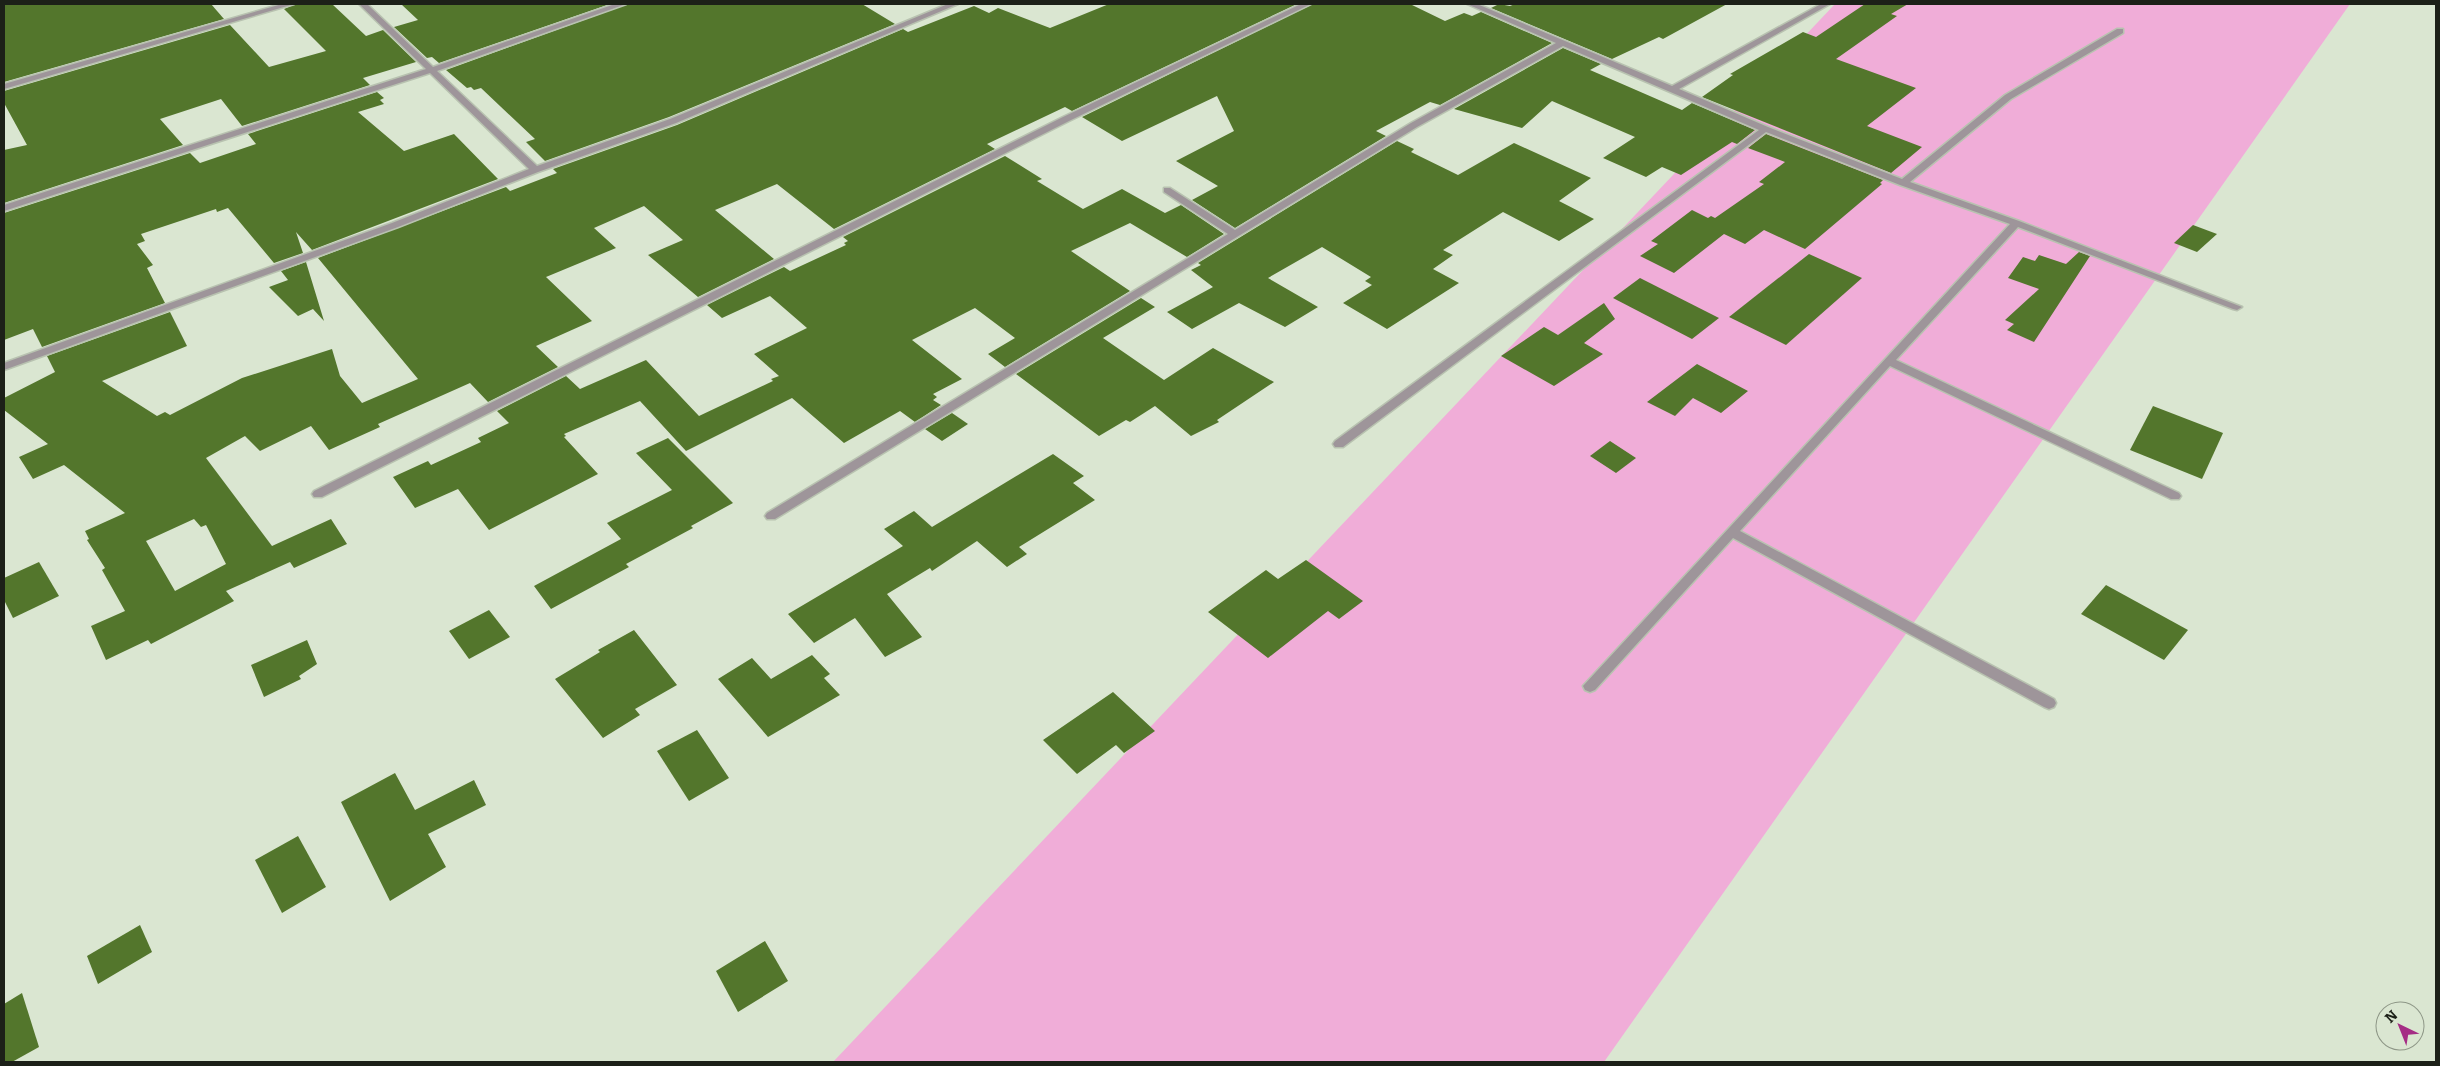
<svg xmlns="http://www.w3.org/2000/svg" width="2440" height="1066" viewBox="0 0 2440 1066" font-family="Bitter,serif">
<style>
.green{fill:#f0add8}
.building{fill:#53762c;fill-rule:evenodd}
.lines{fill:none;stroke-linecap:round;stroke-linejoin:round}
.minor-casing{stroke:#b8c2b0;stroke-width:3}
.minor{fill:#9e959a;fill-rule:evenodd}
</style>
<rect width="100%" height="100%" fill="#dae6d1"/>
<!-- green -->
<polygon class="green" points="1835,4 2350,4 1604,1062 833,1062"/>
<!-- building -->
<g class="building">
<polygon points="4,4 211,4 224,19 4,82"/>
<polygon points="296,4 332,4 366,36 383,30 416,62 363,78 370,85 242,126 221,99 160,119 183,145 4,203 4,150 27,145 4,103 4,91 230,25 269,67 326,51 284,9"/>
<polygon points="401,4 610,4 439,63 432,57 427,58 394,27 418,20"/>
<polygon points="628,4 862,4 895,24 669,117 545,161 526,142 535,139 481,88 474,90 471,87 467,88 446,70"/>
<path d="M1109,4H1297L1072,111L1065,107L987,144L995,149L834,229L777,184L715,210L774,259L698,297L648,255L683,240L644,206L594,228L616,248L546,277L592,321L536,346L558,367L488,402L470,383L378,424L380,427L329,450L311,426L260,451L245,436L206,458L272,546L331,519L347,544L294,568L290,562L226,591L234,601L151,644L148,640L106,660L91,626L125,611L102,570L105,568L87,540L89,539L85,531L125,513L64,465L33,479L19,457L48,444L4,410V398L55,372L47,356L170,312L187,346L102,381L157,416L165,412L170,415L242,378L332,349L340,376L362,403L418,379L318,258L506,187L510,191L557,173L553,169L677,125L903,29L908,32L974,6L989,13L998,8L1050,28ZM194,519L201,527L206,525L226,564L175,591L146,541Z"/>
<polygon points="1313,4 1410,4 1445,21 1464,13 1472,16 1481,12 1552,43 1440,105 1430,102 1376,131 1386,136 1235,228 1192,200 1218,186 1176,161 1234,131 1217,96 1122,141 1082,117"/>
<polygon points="1499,4 1510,6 1515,4 1727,4 1663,39 1659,37 1612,59 1491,8"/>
<polygon points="1865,4 1908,4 1891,14 1897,16 1836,59 1916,88 1867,126 1922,147 1891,173 1702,97 1733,75 1730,74 1803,32 1816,37"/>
<polygon points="1563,48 1601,64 1590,70 1682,110 1692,103 1755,130 1737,144 1732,142 1681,175 1662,167 1646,177 1603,158 1635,137 1552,101 1522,128 1454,109"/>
<polygon points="377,92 384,98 380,100 384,104 358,112 404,151 454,134 498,179 312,250 296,232 303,253 274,263 228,208 217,212 216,209 141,234 145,241 137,244 153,265 147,268 165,303 42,347 33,329 4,340 4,213 190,153 200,163 256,144 248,134"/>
<polygon points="1766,134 1883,180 1880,183 1882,184 1805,249 1764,230 1745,244 1724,234 1674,273 1640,256 1658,244 1651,241 1692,210 1708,218 1711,216 1715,218 1764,184 1759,182 1785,162 1748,148"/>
<polygon points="1397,141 1414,149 1411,152 1458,175 1514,143 1591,178 1559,201 1594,219 1559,241 1503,212 1443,250 1453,255 1433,269 1459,283 1387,329 1343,303 1372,285 1365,281 1371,277 1322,247 1268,278 1318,307 1285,327 1239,303 1192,329 1167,312 1213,287 1191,270 1201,265 1198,263"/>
<polygon points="1005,156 1042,179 1037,181 1083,209 1122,189 1165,213 1181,205 1224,234 1187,257 1130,223 1071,251 1130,291 1005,367 988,354 1015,338 975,308 912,340 962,379 933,394 937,397 933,400 941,405 915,422 900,411 844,443 792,398 686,451 640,401 564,434 566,436 564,437 598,474 489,530 458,489 415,508 393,477 428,461 431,465 481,442 478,438 509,423 497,411 566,376 580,389 646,360 699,416 773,381 771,379 779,376 754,354 807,328 770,296 722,318 707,305 784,267 790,271 846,245 844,243 848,241 843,237"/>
<polygon points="2193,225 2217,234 2197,252 2174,243"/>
<polygon points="2079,252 2090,256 2034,342 2007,330 2014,324 2005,320 2039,289 2008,278 2023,257 2035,261 2039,255 2066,264"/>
<polygon points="1809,254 1862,278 1786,345 1729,317"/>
<polygon points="306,262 324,321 313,309 298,316 269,287 288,280 281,271"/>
<polygon points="1640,278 1719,318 1692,339 1613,298"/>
<polygon points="1141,298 1155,307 1103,338 1164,380 1213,348 1274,382 1217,420 1219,422 1191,436 1155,406 1130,422 1126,420 1099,436 1016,374"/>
<polygon points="1604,303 1615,319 1584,343 1603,354 1554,386 1501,356 1544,327 1558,335"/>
<polygon points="1697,364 1748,391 1721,413 1693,398 1675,416 1647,402"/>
<polygon points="2153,406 2223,433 2202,479 2130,450"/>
<polygon points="952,413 968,424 942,441 925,429"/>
<polygon points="668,438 733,503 691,526 693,528 626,564 629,567 551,609 534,586 621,539 607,523 672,490 636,453"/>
<polygon points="1610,441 1636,458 1616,473 1590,456"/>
<polygon points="1053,454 1084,476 1073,483 1095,500 1019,547 1027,554 1007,567 977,541 932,571 930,568 887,594 922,637 885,657 855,618 814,643 788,614 903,546 884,529 914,511 932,527"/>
<polygon points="1306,560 1363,601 1339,619 1328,611 1268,658 1208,612 1266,570 1278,579"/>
<polygon points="39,562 59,596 13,618 4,600 4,578"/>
<polygon points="2106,585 2188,630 2164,660 2081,614"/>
<polygon points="489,610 510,637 469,659 449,631"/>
<polygon points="634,630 677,685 635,709 640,715 603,738 555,679 600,652 598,650"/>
<polygon points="307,640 317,664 299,676 301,679 264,697 251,665"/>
<polygon points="812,655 830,674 824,678 840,695 768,737 718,679 752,658 771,679"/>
<polygon points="1113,692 1155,731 1124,753 1116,745 1077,774 1043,740"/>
<polygon points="697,730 729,778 689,801 657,751"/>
<polygon points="395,773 415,810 474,780 486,805 428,834 446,867 390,901 341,802"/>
<polygon points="298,836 326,887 282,913 255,860"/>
<polygon points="140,925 152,952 98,984 87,956"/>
<polygon points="765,941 788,981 738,1012 716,971"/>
<polygon points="22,993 39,1047 12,1062 4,1062 4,1004"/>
</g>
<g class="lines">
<!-- minor casing -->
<g class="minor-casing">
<g id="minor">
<polygon points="282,4 294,4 4,89 4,84"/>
<polygon points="359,4 367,4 433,67 615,4 626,4 437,71 537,166 670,119 948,4 958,4 676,123 538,172 398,227 4,370 4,363 392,223 529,169 430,73 4,211 4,205 426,69"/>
<polygon points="1301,4 1311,4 1069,121 322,497 314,497 312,494 314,491 1063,117"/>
<polygon points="1467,4 1477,4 1672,86 1821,4 1830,4 1679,89 1768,127 1902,179 2005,95 2117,29 2123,29 2123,33 2011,99 1910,182 2019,221 2242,307 2237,310 2233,309 2018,227 1896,360 2179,493 2181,496 2179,499 2171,499 1890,366 1740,531 2054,699 2056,703 2054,707 2049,709 2044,707 1733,538 1595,690 1590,692 1585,690 1583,686 2010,224 1900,185 1766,132 1343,447 1335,447 1333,444 1335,441 1759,130 1563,46 1417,127 775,519 767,519 765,516 767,513 1228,234 1164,192 1164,188 1170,188 1235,230 1411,123 1556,43"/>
</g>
</g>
<!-- minor -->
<use href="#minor" class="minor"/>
</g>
<!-- border -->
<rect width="2440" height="1066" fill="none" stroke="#1c2018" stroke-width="10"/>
<!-- north arrow -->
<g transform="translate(2400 1026) rotate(317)"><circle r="24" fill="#dae6d1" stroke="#8e9787"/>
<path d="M0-4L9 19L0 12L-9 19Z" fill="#a52d85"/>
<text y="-8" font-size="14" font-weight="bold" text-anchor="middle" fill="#1c2018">N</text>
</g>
</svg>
